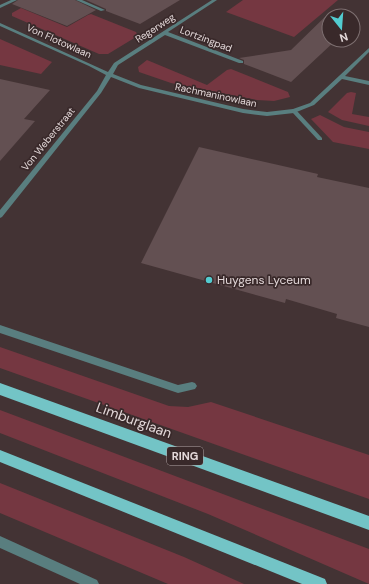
<svg xmlns="http://www.w3.org/2000/svg" width="369" height="584" viewBox="0 0 369 584" font-family="'DM Sans',sans-serif">
<style>
.green{fill:#753741}
.building{fill:#635052}
.lines{fill:none;stroke-linecap:round;stroke-linejoin:round}
.lane{fill:#597e7f;fill-rule:evenodd}
.street{fill:#597e7f;fill-rule:evenodd}
.primary{fill:#73c4c6;fill-rule:evenodd}
.poi-dot{fill:#52ccd0;stroke:#39292a;stroke-width:1.5}
.labels{text-anchor:middle;dominant-baseline:central;stroke-width:3.5;stroke-linejoin:round;paint-order:stroke}
.far-street-label{font-size:10px;fill:#e3d8d9;stroke:#39292a}
.shield{fill:#39292a;stroke:#b0a4a4;stroke-width:1}
.shield-label{font-size:11px;font-weight:bold;fill:#e3d8d9}
.poi-label{font-size:12px;fill:#e3d8d9;stroke:#39292a;text-anchor:start}
.near-street-label{font-size:14px;fill:#e3d8d9;stroke:#39292a}
</style>
<rect width="100%" height="100%" fill="#433334"/>
<!-- green -->
<g class="green">
<polygon points="243,0 338,0 294,37 226,12"/>
<polygon points="21,8 67,27 88,15 91,14 136,32 137,34 136,37 108,54 99,54 12,16 12,13"/>
<polygon points="0,39 52,62 41,74 0,65"/>
<polygon points="147,60 207,85 227,70 231,69 288,92 290,97 274,101 257,100 171,83 139,72 138,67"/>
<polygon points="351,92 356,93 352,114 369,117 369,126 342,120 328,112 347,93"/>
<polygon points="320,115 344,127 369,132 369,149 333,142 311,119"/>
<polygon points="0,347 169,406 188,407 211,402 369,455 369,499 0,368"/>
<polygon points="0,410 369,549 369,584 208,514 0,433"/>
<polygon points="0,483 184,557 244,584 168,584 0,513"/>
</g>
<!-- building -->
<g class="building">
<polygon points="18,0 75,0 96,10 67,26 12,4"/>
<polygon points="86,0 180,0 140,24 106,11 106,9"/>
<polygon points="331,11 347,16 329,16 329,40 336,40 291,82 244,64 244,60 239,58 291,50"/>
<polygon points="0,79 50,90 24,119 35,121 0,161"/>
<polygon points="199,147 318,174 317,177 369,188 369,327 336,318 337,314 286,299 285,303 141,263"/>
</g>
<g class="lines">
<!-- lane -->
<polygon class="lane" points="294,109 296,110 322,138 322,140 318,140 292,112 292,110"/>
<!-- street -->
<g class="street">
<polygon points="11,0 17,0 0,8 0,5"/>
<polygon points="76,0 82,0 105,10 101,11"/>
<polygon points="212,0 217,0 168,32 243,61 243,63 239,63 165,35 118,65 113,74 141,85 243,109 267,112 293,109 310,103 369,48 369,52 345,76 369,81 369,85 342,79 314,105 294,113 267,116 243,113 139,88 111,77 101,93 2,217 0,218 0,210 97,91 106,75 89,66 0,26 0,23 108,72 114,63"/>
<polygon points="0,325 178,385 192,382 195,383 197,386 195,389 178,393 0,333"/>
<polygon points="0,536 97,580 99,584 80,584 0,548"/>
</g>
<!-- primary -->
<g class="primary">
<polygon points="0,383 369,516 369,530 0,395"/>
<polygon points="0,450 320,577 325,579 327,584 302,584 0,462"/>
</g>
</g>
<!-- markers -->
<circle class="poi-dot" cx="209" cy="280" r="4"/>
<g class="labels">
<!-- far-street labels -->
<g class="far-street-label">
<text transform="translate(155 28) rotate(-33)">Regerweg</text>
<text transform="translate(206 39) rotate(21)">Lortzingpad</text>
<text transform="translate(59 41) rotate(24)">Von Flotowlaan</text>
<text transform="translate(216 95) rotate(12)">Rachmaninowlaan</text>
<text transform="translate(48 139) rotate(-51)">Von Weberstraat</text>
</g>
<!-- shield labels -->
<rect class="shield" x="167" y="447" width="36" height="18" rx="3"/>
<g class="shield-label">
<text x="185" y="456">RING</text>
</g>
<!-- poi labels -->
<g class="poi-label">
<text x="217" y="280">Huygens Lyceum</text>
</g>
<!-- near-street labels -->
<g class="near-street-label">
<text transform="translate(134 420) rotate(20)">Limburglaan</text>
</g>
</g>
<!-- north arrow -->
<g transform="translate(341 28) rotate(163)"><circle r="19" fill="#39292a" stroke="#7d6f70"/>
<path d="M0-3L7 15L0 10L-7 15Z" fill="#52ccd0"/>
<text y="-6" font-size="11" font-weight="bold" text-anchor="middle" fill="#e3d8d9">N</text>
</g>
</svg>
